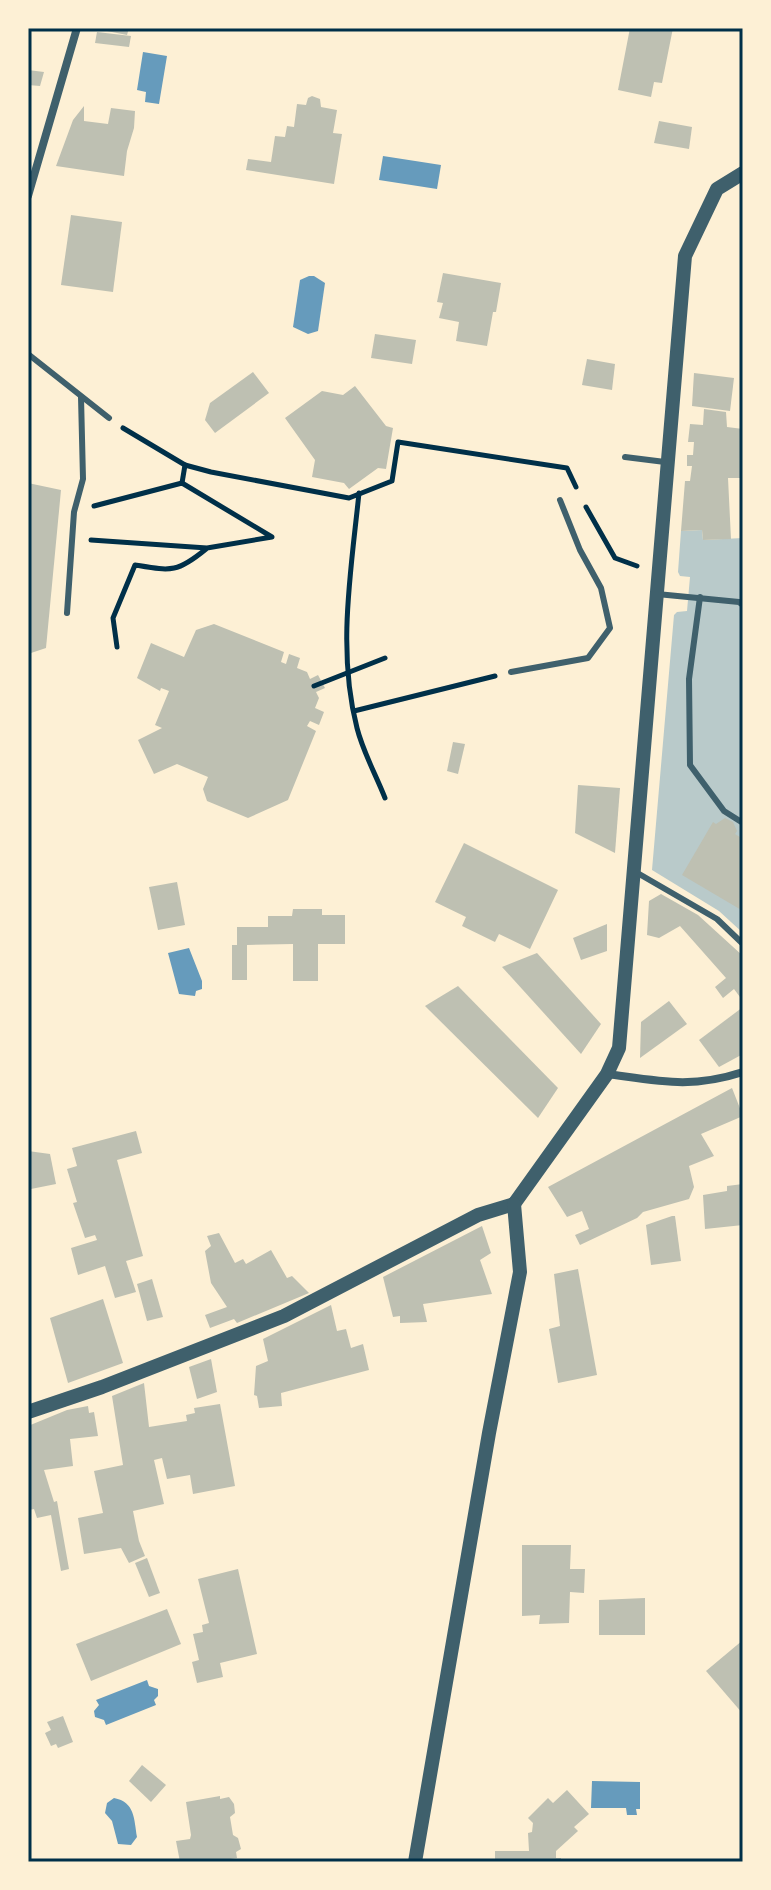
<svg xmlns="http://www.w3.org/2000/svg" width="771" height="1890" viewBox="0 0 771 1890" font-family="Mulish,sans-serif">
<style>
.green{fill:#b9caca}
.water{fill:#669bbc}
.building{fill:#bec0b2}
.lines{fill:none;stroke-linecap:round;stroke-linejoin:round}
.path{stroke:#003049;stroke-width:5}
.service{stroke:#3f606c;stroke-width:6}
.minor{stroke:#3f606c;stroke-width:8}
.tertiary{stroke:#3f606c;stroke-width:14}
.neatline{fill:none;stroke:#003049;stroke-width:3}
</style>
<rect width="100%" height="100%" fill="#fdf0d5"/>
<!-- green -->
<polygon class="green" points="702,530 703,540 743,538 743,933 719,911 652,870 674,615 677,612 687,611 690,577 680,576 678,572 681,531"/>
<!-- water -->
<g class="water">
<polygon points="143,52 167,56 159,104 145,102 146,92 137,90"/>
<polygon points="383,156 441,165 437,189 379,180"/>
<polygon points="309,276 314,276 325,283 318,331 308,334 293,327 300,280"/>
<polygon points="189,948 202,981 202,989 196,991 195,996 179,994 168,953"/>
<polygon points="147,1680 149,1686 158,1689 158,1696 154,1700 156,1705 106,1725 104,1720 95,1717 94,1711 99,1705 96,1700"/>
<polygon points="592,1781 640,1782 640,1809 636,1809 637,1815 627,1815 626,1808 591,1808"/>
<path d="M114,1798C135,1802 134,1819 137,1837L131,1845L118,1844L112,1821L105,1813L107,1803Z"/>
</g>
<!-- building -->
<g class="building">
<polygon points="92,28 129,28 127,35"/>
<polygon points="630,28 673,28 662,83 654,82 651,97 618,90"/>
<polygon points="97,32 131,36 129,47 95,43"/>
<polygon points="28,70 44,72 40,86 28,85"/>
<polygon points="312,96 320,99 321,107 337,110 333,133 342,134 334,184 246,170 248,159 271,162 275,136 285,137 287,126 294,127 297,104 306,105 308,98"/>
<polygon points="84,106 84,121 108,124 111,108 135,111 134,128 127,151 124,176 56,166 73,120"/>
<polygon points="659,121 692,127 689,149 654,143"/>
<polygon points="71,215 122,222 113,292 61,285"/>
<polygon points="443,273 501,283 496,312 493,312 487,346 456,341 459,322 439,318 443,303 437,302"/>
<polygon points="375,334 416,340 412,364 371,358"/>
<polygon points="587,359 615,364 612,390 582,385"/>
<polygon points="253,372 269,393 215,433 205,420 210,403"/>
<polygon points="694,373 734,378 730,411 692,406"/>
<polygon points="355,386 386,426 393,428 386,469 378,468 349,489 344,483 312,477 315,460 285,418 322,391 343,395"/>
<polygon points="704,409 726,412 727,427 743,429 743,478 728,478 731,539 703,540 702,530 681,531 685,481 690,481 692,466 687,466 687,455 693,455 694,442 688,442 690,424 703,425"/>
<polygon points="28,483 61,490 46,648 28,654"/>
<polygon points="214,624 284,652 281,662 286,664 289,654 300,658 297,668 307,672 310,679 318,675 325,688 316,692 319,698 315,708 324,712 319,725 310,721 307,726 316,731 288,800 248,818 207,801 203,789 208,777 177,764 154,774 138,740 162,728 155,725 169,691 161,688 160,691 137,678 151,643 184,657 196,630"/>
<polygon points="453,742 465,744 458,774 447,771"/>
<polygon points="578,785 620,788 615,853 575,833"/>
<polygon points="725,818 733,822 737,831 735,834 743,839 743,911 682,875 713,822 716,824"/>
<polygon points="464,843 558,890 530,949 499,934 495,942 462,926 466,917 435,902"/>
<polygon points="177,882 185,925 158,930 149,887"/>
<polygon points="661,894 698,915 743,956 743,1001 734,989 723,998 715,987 726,978 680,926 659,938 647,935 649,901"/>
<polygon points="293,909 322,909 322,915 345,915 345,944 318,944 318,981 293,981 293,944 247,945 247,980 232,980 232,945 237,945 237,927 268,927 268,916 292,916"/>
<polygon points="607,924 607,951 581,960 573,938"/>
<polygon points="537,953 601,1024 581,1054 502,967"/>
<polygon points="458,986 558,1088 538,1118 425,1006"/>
<polygon points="669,1001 687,1024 640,1058 641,1022"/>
<polygon points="743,1007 743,1054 719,1067 699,1040"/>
<polygon points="732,1088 743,1116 701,1134 714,1156 689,1166 694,1187 689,1199 643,1212 637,1218 580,1245 575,1235 589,1229 582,1211 567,1217 548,1187"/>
<polygon points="136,1131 142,1153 117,1160 143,1256 126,1261 136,1292 115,1298 105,1266 78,1275 71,1248 97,1240 95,1235 85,1238 73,1203 77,1202 67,1169 77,1166 72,1148"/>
<polygon points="28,1151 50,1154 56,1184 31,1189"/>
<polygon points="743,1184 743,1225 705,1229 703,1195 727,1191 727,1186"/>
<polygon points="672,1216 675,1216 681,1261 651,1265 646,1225"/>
<polygon points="482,1226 491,1253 480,1260 492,1294 423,1304 427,1322 400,1323 400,1316 393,1317 383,1277"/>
<polygon points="219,1233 235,1263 243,1259 246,1264 271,1250 287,1278 292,1276 309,1293 237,1323 234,1319 210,1328 205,1315 227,1307 211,1283 205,1251 211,1246 207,1236"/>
<polygon points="578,1269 597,1375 558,1383 549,1329 560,1326 554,1274"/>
<polygon points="152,1279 163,1317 147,1321 137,1284"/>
<polygon points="103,1299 123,1363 68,1383 50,1318"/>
<polygon points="331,1305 337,1331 346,1329 351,1348 363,1344 369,1370 281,1393 282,1406 259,1408 257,1396 254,1395 256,1366 268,1361 263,1339"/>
<polygon points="211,1359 217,1392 197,1399 189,1367"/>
<polygon points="144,1383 149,1427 187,1421 186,1415 195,1413 194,1408 220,1404 235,1486 193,1494 190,1475 167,1479 162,1458 154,1460 164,1504 133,1511 139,1541 145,1556 129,1563 121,1548 84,1554 78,1518 103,1513 94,1471 123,1465 112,1396"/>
<polygon points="88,1406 89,1413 94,1412 98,1436 70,1439 73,1466 44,1470 54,1502 57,1501 69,1569 61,1571 51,1515 37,1518 34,1509 28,1510 28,1426 67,1410"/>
<polygon points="522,1545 571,1545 570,1569 585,1569 584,1593 570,1592 569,1623 539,1624 540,1615 522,1616"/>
<polygon points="147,1558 160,1593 149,1597 135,1563"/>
<polygon points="238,1569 257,1654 220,1663 223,1677 197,1683 192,1662 199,1660 193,1634 203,1632 202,1625 209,1623 198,1579"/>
<polygon points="645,1598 645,1635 599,1635 599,1600"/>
<polygon points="167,1609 181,1644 91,1681 76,1644"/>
<polygon points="743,1640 743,1714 706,1671"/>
<polygon points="63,1716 73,1742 58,1748 56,1744 51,1746 45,1733 51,1730 47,1722"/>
<polygon points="142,1765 166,1785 151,1802 129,1781"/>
<polygon points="567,1790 589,1814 574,1827 578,1831 556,1851 556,1858 561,1858 561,1862 495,1862 495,1851 529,1851 528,1833 532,1832 533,1823 528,1818 548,1798 553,1803"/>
<polygon points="220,1796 220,1799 229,1797 234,1804 235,1813 230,1817 233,1835 238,1838 241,1849 236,1852 237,1858 212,1862 180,1862 176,1841 190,1839 191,1835 186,1802"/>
</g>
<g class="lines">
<!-- path -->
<g class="path">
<polyline points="123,428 185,465 211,472 349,498 392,481 398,442 567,468 576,487"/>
<polyline points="182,483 185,465"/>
<path d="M359,493C351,571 337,651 357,728C363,752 376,775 385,798"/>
<polyline points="586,507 615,558 637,566"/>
<polyline points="91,540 207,548 272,537 182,483 94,506"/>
<path d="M117,647L113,618L135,565C171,571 177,573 206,549"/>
<polyline points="314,686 385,658"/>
<polyline points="354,711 495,676"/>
</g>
<!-- service -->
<g class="service">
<polyline points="28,354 109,418"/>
<polyline points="625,457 665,462"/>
<polyline points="657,594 739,602 743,605"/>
<polyline points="700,597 689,679 690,765 724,811 743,823"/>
<polyline points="67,613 74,512 83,479 81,397"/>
<polyline points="511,672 588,658 610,628 601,588 580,550 560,500"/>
<polyline points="634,871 717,919 743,944"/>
</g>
<!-- minor -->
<g class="minor">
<polyline points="28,196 77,28"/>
<path d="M607,1074C659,1081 691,1089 743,1072"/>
</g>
<!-- tertiary -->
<g class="tertiary">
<polyline points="514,1204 607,1074 619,1048 685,256 717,189 743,173"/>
<polyline points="28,1412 102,1387 284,1316 478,1215 514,1204"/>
<polyline points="415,1862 489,1433 520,1272 514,1204"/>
</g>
</g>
<!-- border -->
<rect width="771" height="1890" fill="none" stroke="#fdf0d5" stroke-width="60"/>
<rect x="30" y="30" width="711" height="1830" class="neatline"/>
</svg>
